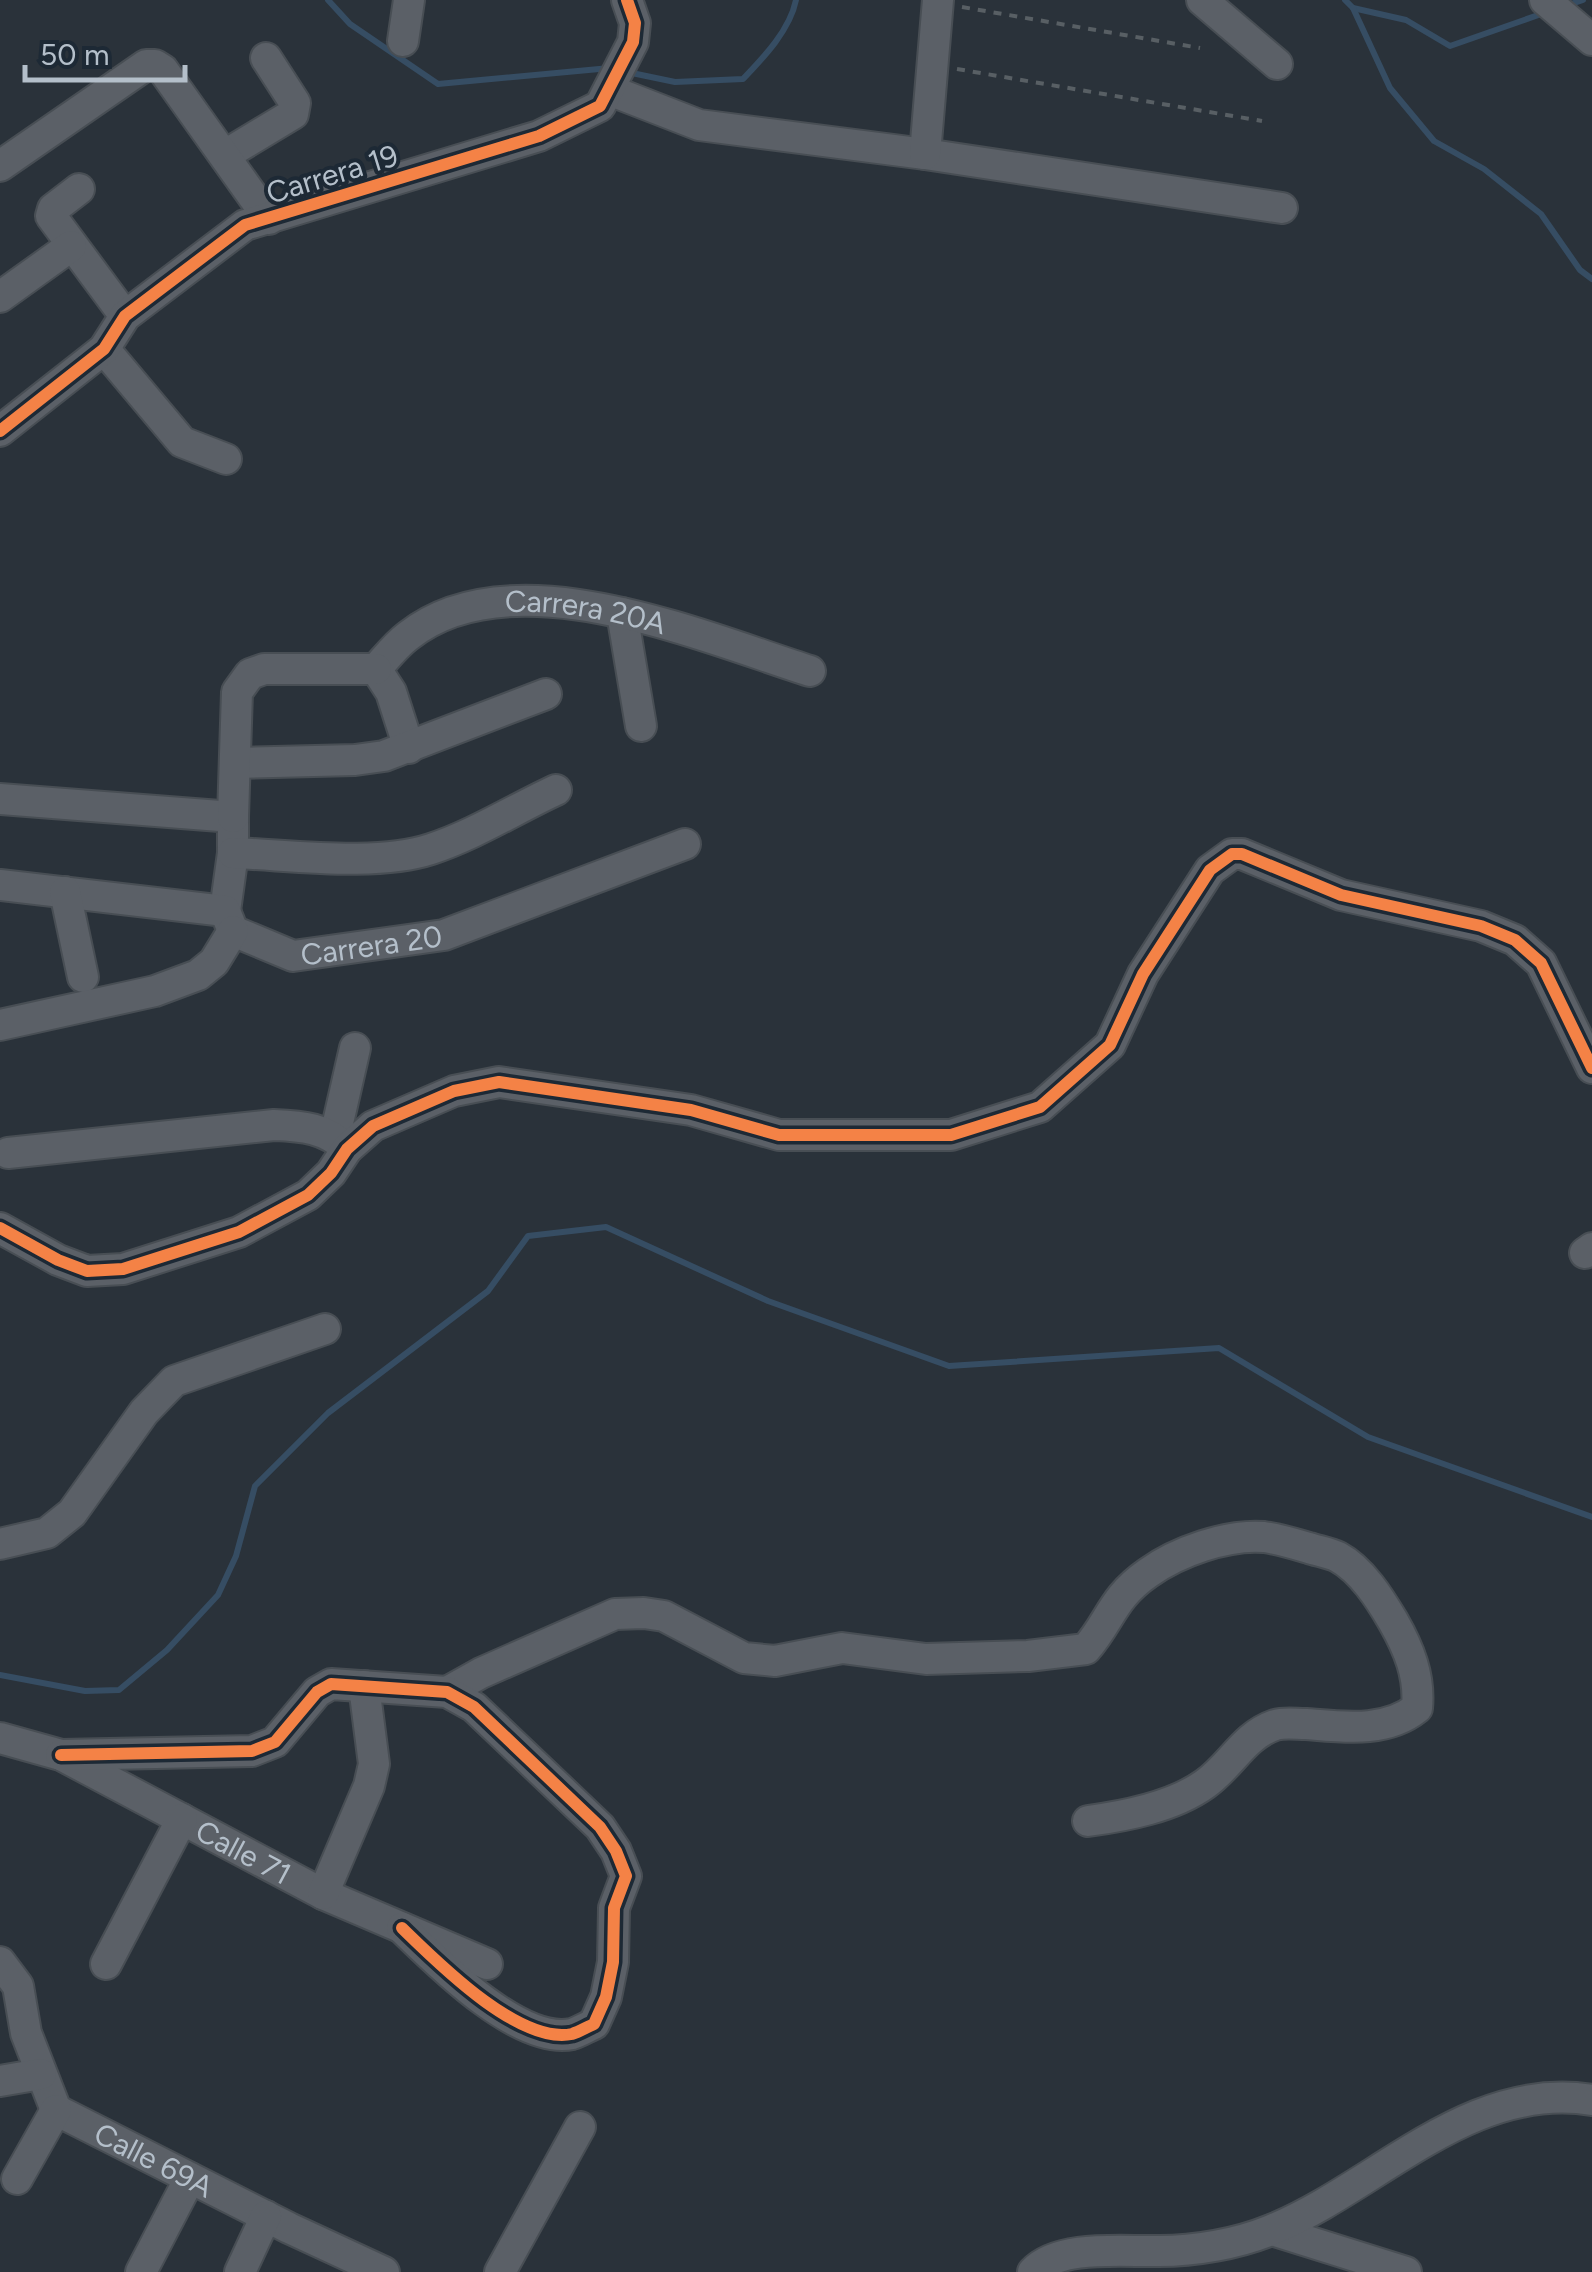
<svg xmlns="http://www.w3.org/2000/svg" width="1592" height="2272" viewBox="0 0 1592 2272" font-family="Figtree,sans-serif">
<style>
.lines{fill:none;stroke-linecap:round;stroke-linejoin:round}
.stream{stroke:#364d63;stroke-width:6}
.minor-casing{stroke:#484e54;stroke-width:34}
.path{stroke:#585f64;stroke-width:4;stroke-dasharray:8 8;stroke-linecap:butt}
.minor{stroke:#5b6067;stroke-width:30}
.cycleway-casing{stroke:#1d2935;stroke-width:19}
.cycleway{stroke:#f48246;stroke-width:12}
.labels{text-anchor:middle;dominant-baseline:central;stroke-width:8;stroke-linejoin:round;paint-order:stroke}
.street-label{font-size:30px;fill:#b4bfca;stroke:#1d2935}
</style>
<rect width="100%" height="100%" fill="#2a323a"/>
<g class="lines">
<!-- stream -->
<g class="stream">
<polyline points="328,0 350,24 438,84 610,68"/>
<polyline points="1345,0 1353,8 1406,20 1450,46 1544,13"/>
<polyline points="1565,6 1583,0"/>
<polyline points="1353,8 1390,88 1434,141 1484,169 1541,214 1580,270 1592,279"/>
<path d="M627,72L675,82L743,79C764,57 790,30 796,0"/>
<polyline points="0,1675 85,1691 119,1690 167,1650 218,1595 236,1556 255,1486 328,1413 488,1291 528,1236 606,1227 768,1301 949,1366 1219,1348 1368,1437 1592,1517"/>
</g>
<!-- minor casing -->
<g class="minor-casing">
<g id="minor">
<polyline points="1202,0 1277,64"/>
<polyline points="1545,0 1592,40"/>
<polyline points="403,41 409,0"/>
<polyline points="609,90 699,125 925,154 1282,208"/>
<polyline points="925,154 938,0"/>
<polyline points="225,155 293,114 295,103 266,58"/>
<polyline points="0,166 146,65 155,65 163,70 269,219"/>
<polyline points="79,189 53,209 51,216 125,316"/>
<polyline points="0,297 71,246"/>
<polyline points="104,349 182,442 226,459"/>
<polyline points="0,431 104,349 125,316 245,225 539,136 600,106 633,42 635,23 627,0"/>
<polyline points="622,613 641,726"/>
<path id="s1" d="M376,669C386,658 396,645 408,636C511,554 700,636 810,671"/>
<polyline points="376,669 391,692 409,748"/>
<polyline points="235,763 355,760 384,756 546,694"/>
<polyline points="0,799 233,817 233,853 225,911"/>
<polyline points="233,817 237,692 250,674 264,669 376,669"/>
<path d="M233,853C291,855 376,867 431,849C474,835 515,809 556,790"/>
<path id="s2" d="M0,885L225,911L233,931L293,956L444,935L685,844"/>
<polyline points="65,892 83,977"/>
<polyline points="0,1025 155,991 198,975 214,962 233,931"/>
<polyline points="335,1136 355,1048"/>
<path d="M8,1153L274,1125C302,1126 327,1128 347,1149"/>
<polyline points="0,1228 58,1260 87,1271 123,1269 239,1232 308,1195 331,1173 347,1149 373,1126 454,1091 499,1082 691,1110 779,1135 951,1135 1040,1107 1110,1045 1143,974 1210,870 1232,854 1242,854 1341,895 1481,926 1515,940 1541,963 1592,1068"/>
<polyline points="1585,1253 1592,1248"/>
<polyline points="0,1544 47,1533 72,1513 144,1412 174,1381 325,1329"/>
<path d="M447,1692L481,1673L615,1614L644,1613L664,1616L744,1658L775,1661L842,1648L926,1659L1028,1656L1086,1649C1111,1620 1112,1598 1148,1573C1177,1552 1227,1534 1264,1537C1279,1539 1295,1544 1309,1548C1318,1551 1330,1553 1338,1557C1362,1570 1380,1599 1393,1621C1409,1649 1420,1676 1417,1708C1386,1733 1344,1727 1306,1724C1296,1724 1285,1722 1275,1725C1243,1736 1232,1765 1205,1784C1173,1807 1126,1816 1088,1821"/>
<path id="s3" d="M0,1738L61,1755L323,1894L487,1964"/>
<path d="M61,1755L252,1751L275,1742L317,1692L331,1684L447,1692L474,1707L600,1827L616,1851L626,1876L614,1908L613,1962L606,1997L594,2024C587,2027 579,2032 572,2034C519,2045 437,1962 402,1928"/>
<polyline points="323,1894 369,1786 374,1764 364,1686"/>
<path id="s4" d="M0,1962L18,1986L26,2033L56,2110L289,2228L384,2272"/>
<polyline points="106,1964 182,1819"/>
<polyline points="0,2081 41,2074"/>
<polyline points="17,2179 56,2110"/>
<polyline points="1272,2230 1406,2272"/>
<polyline points="141,2272 190,2178"/>
<polyline points="240,2272 266,2216"/>
<polyline points="500,2272 580,2127"/>
<path d="M1033,2272C1059,2244 1124,2252 1159,2251C1195,2251 1237,2244 1271,2230C1377,2187 1469,2080 1592,2100"/>
</g>
</g>
<!-- path -->
<g class="path">
<polyline points="962,7 1200,48"/>
<polyline points="957,69 1262,121"/>
</g>
<!-- minor -->
<use href="#minor" class="minor"/>
<!-- cycleway casing -->
<g class="cycleway-casing">
<g id="cycleway">
<polyline points="0,431 104,349 125,316 245,225 539,136 600,106 633,42 635,23 627,0"/>
<polyline points="0,1228 58,1260 87,1271 123,1269 239,1232 308,1195 331,1173 347,1149 373,1126 454,1091 499,1082 691,1110 779,1135 951,1135 1040,1107 1110,1045 1143,974 1210,870 1232,854 1242,854 1341,895 1481,926 1515,940 1541,963 1592,1068"/>
<path d="M61,1755L252,1751L275,1742L317,1692L331,1684L447,1692L474,1707L600,1827L616,1851L626,1876L614,1908L613,1962L606,1997L594,2024C587,2027 579,2032 572,2034C519,2045 437,1962 402,1928"/>
</g>
</g>
<!-- cycleway -->
<use href="#cycleway" class="cycleway"/>
</g>
<g class="labels">
<!-- street labels -->
<g class="street-label">
<text transform="translate(332 174) rotate(-17)">Carrera 19</text>
<text stroke="none"><textPath href="#s1" startOffset="232">Carrera 20A</textPath></text>
<text stroke="none"><textPath href="#s2" startOffset="392">Carrera 20</textPath></text>
<text stroke="none"><textPath href="#s3" startOffset="270">Calle 71</textPath></text>
<text stroke="none"><textPath href="#s4" startOffset="270">Calle 69A</textPath></text>
</g>
</g>
<!-- scale -->
<path d="M25 65v15h160v-15" fill="none" stroke="#b4bfca" stroke-width="5"/>
<text x="40" y="65" font-size="30" fill="#b4bfca" stroke="#1d2935" stroke-width="8" paint-order="stroke">50 m</text>
</svg>
